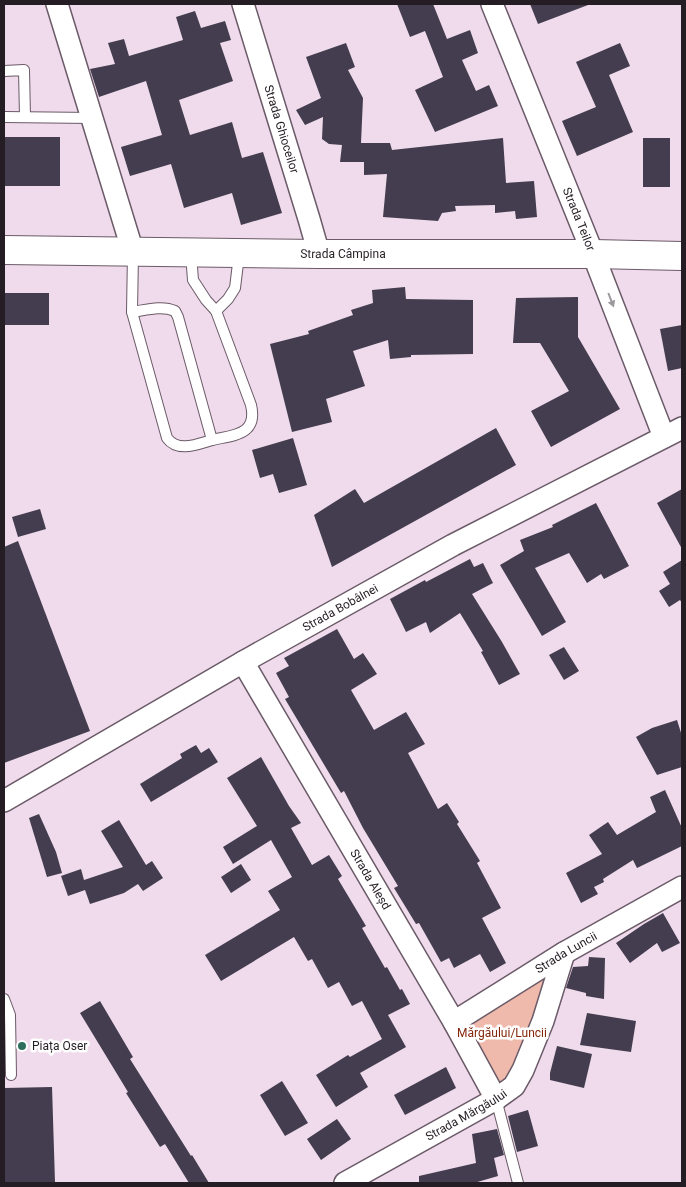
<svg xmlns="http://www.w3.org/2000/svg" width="686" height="1187" viewBox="0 0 686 1187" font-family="Roboto,sans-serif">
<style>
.green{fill:#efbaac}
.building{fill:#433d4f}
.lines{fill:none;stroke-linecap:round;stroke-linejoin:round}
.service-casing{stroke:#6b5a68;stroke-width:12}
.minor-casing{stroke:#6b5a68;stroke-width:24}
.secondary-casing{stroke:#6b5a68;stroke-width:30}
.service{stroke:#fff;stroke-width:10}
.minor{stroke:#fff;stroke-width:21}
.secondary{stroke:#fff;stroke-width:28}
.oneway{fill:#9c999c}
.poi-dot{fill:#2e6e5c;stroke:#fff;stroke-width:2}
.labels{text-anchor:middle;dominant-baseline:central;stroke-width:5;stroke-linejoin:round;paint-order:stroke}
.street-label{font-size:12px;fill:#241d23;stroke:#fff}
.park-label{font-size:12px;fill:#84270b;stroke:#fff}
.poi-label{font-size:12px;fill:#241d23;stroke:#fff;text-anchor:start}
</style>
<rect width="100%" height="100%" fill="#efdbeb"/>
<!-- green -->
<polygon class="green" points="553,969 518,1070 503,1086 463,1024"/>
<!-- building -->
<g class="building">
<polygon points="397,4 433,4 447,39 470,30 478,53 462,60 476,91 489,85 498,106 435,132 415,90 443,77 425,31 410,37"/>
<polygon points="530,4 587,4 588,5 538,24"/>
<polygon points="195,11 201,28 225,21 231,40 220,43 233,81 179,100 190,135 232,122 242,158 263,152 282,213 241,225 232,193 184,208 171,164 130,176 121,147 162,135 146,81 99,97 90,69 115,64 108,43 124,39 129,56 183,40 176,17"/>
<polygon points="346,43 355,67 348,70 363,98 361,143 390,143 392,150 503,138 506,183 534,181 537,217 516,219 515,211 495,213 495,205 455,206 456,211 442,213 438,221 383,217 387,174 364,175 364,162 340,162 342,145 329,144 322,139 323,117 305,125 296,110 321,98 306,57"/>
<polygon points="620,43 630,66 609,75 633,132 577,156 562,121 596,107 576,62"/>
<rect x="4" y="137" width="56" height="49"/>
<rect x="643" y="138" width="27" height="49"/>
<polygon points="405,287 406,299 473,300 473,354 411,355 411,357 390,359 388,340 353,351 365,386 326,399 332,422 292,432 270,344 309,334 308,331 353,315 351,310 373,303 372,290"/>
<rect x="4" y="293" width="45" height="32"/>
<polygon points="578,297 578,337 620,409 551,447 531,411 569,391 540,343 513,343 516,298"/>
<polygon points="682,325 682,368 668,371 660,329"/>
<polygon points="496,428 516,465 332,567 314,515 355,489 364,503"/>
<polygon points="293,438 307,485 279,493 273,474 260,478 252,450"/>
<polygon points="682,489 682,549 657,503"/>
<polygon points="596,503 629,566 604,579 601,574 587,583 569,553 535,568 566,622 542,636 500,565 524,551 520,540 553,527 552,525"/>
<polygon points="40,509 46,529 18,537 12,517"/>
<polygon points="18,541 90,731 4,763 4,547"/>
<polygon points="470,559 474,567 483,563 493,583 472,594 502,642 520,674 499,685 481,652 483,651 460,613 430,633 426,622 406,632 390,599 425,580 426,582"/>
<polygon points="682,560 682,603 680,600 669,607 659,591 670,584 663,572"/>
<polygon points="337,629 354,659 363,653 377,674 351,690 374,730 406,712 425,744 408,753 438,809 447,803 459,822 457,824 480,861 477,863 501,908 482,918 506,963 490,972 480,954 454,968 449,958 441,962 419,923 416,924 394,888 398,886 363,828 344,791 341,793 285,699 289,697 276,673 289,666 284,658"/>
<polygon points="564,647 579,671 564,680 549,655"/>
<polygon points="677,720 682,736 682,767 657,775 636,737 652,728"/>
<polygon points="196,745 201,753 209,748 218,762 151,802 140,784 182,758 180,754"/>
<polygon points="261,757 289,806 301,823 291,828 312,865 329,855 342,876 338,879 366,926 362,928 385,968 387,967 400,990 402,989 410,1004 388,1015 406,1047 360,1073 368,1087 336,1107 316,1075 348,1055 350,1057 382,1039 362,1001 352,1006 339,982 328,988 312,959 308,961 294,937 221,981 205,955 280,910 268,891 292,877 271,840 233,864 223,847 257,826 227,778"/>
<polygon points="665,790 682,828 682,846 637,868 633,860 603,879 604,882 594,887 598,894 581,903 566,873 602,854 589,835 608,822 617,835 656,812 650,797"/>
<polygon points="39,814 56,852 62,873 47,877 29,818"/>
<polygon points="119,820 146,865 152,861 163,878 143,891 138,884 124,893 90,904 85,890 68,896 61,876 81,869 84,880 123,867 101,831"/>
<polygon points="241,864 251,880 231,893 221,877"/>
<polygon points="663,913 680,943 662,952 657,943 630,963 616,943 644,924"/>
<polygon points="589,957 605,958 604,999 586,996 586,993 566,988 573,967 588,966"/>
<polygon points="100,1001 133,1057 130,1059 191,1156 192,1155 209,1183 189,1183 165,1144 160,1147 126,1093 128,1092 80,1013"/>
<polygon points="587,1013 636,1021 631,1052 580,1045"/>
<polygon points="557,1046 592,1054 584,1088 550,1080 550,1073"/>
<polygon points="446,1067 456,1088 405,1115 394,1095"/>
<polygon points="282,1081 308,1123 285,1136 260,1095"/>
<polygon points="52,1087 55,1183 4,1183 4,1088"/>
<polygon points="528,1110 538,1146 517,1152 508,1116"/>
<polygon points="337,1119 351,1139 321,1160 307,1139"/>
<polygon points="497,1129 504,1155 494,1158 498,1176 474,1183 419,1183 419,1176 476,1163 472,1134"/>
</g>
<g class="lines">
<!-- service casing -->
<g class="service-casing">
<g id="service">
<polyline points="4,71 24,70 25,117"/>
<polyline points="4,117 93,118"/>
<path d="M133,253L132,312C146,310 162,305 175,311L178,317L212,440C234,435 258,435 251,405L216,311L206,300L193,280L191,254"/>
<polyline points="216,311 228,299 235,288 239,255"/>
<path d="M132,312L167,438C178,453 198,444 212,440"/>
<polyline points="4,999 10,1015 11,1075"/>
<polyline points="496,1099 518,1183"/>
</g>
</g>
<!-- minor casing -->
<g class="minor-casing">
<g id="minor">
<polyline points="57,4 133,252"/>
<path id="s1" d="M243,4L309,219L319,254"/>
<path id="s2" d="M492,4L593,254L664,437"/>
<path id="s3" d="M243,662L454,1022L496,1099"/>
<path id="s4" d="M4,801L243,662L453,545L682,428"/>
<path id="s5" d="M454,1022L564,953L682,887"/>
<path id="s6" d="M345,1183L496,1099L514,1086L523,1070L543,1021L564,953"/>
</g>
</g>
<!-- secondary casing -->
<g class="secondary-casing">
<g id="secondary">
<path id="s7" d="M4,250L319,254H593L682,256"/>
</g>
</g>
<!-- service -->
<use href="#service" class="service"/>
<!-- minor -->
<use href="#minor" class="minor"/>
<!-- secondary -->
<use href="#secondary" class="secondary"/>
</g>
<!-- one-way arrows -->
<defs><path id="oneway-solid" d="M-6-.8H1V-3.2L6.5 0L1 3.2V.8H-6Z" transform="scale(1.25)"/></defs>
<use class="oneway" href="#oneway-solid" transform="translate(611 300) rotate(69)"/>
<!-- markers -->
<circle class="poi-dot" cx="22" cy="1046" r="5"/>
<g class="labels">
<!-- street labels -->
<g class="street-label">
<text stroke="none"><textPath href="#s1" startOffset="131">Strada Ghioceilor</textPath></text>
<text stroke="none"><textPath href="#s2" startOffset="232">Strada Teilor</textPath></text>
<text stroke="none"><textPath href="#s7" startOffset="339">Strada Câmpina</textPath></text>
<text stroke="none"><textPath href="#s4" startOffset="388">Strada Bobâlnei</textPath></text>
<text stroke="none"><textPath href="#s3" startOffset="252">Strada Aleșd</textPath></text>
<text stroke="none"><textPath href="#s5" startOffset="132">Strada Luncii</textPath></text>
<text stroke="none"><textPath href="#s6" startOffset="139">Strada Mărgăului</textPath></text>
</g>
<!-- park labels -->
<g class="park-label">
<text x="502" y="1033">Mărgăului/Luncii</text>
</g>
<!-- poi labels -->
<g class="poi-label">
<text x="32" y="1046">Piața Oser</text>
</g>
</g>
<!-- border -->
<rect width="686" height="1187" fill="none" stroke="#241d23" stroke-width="10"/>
</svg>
